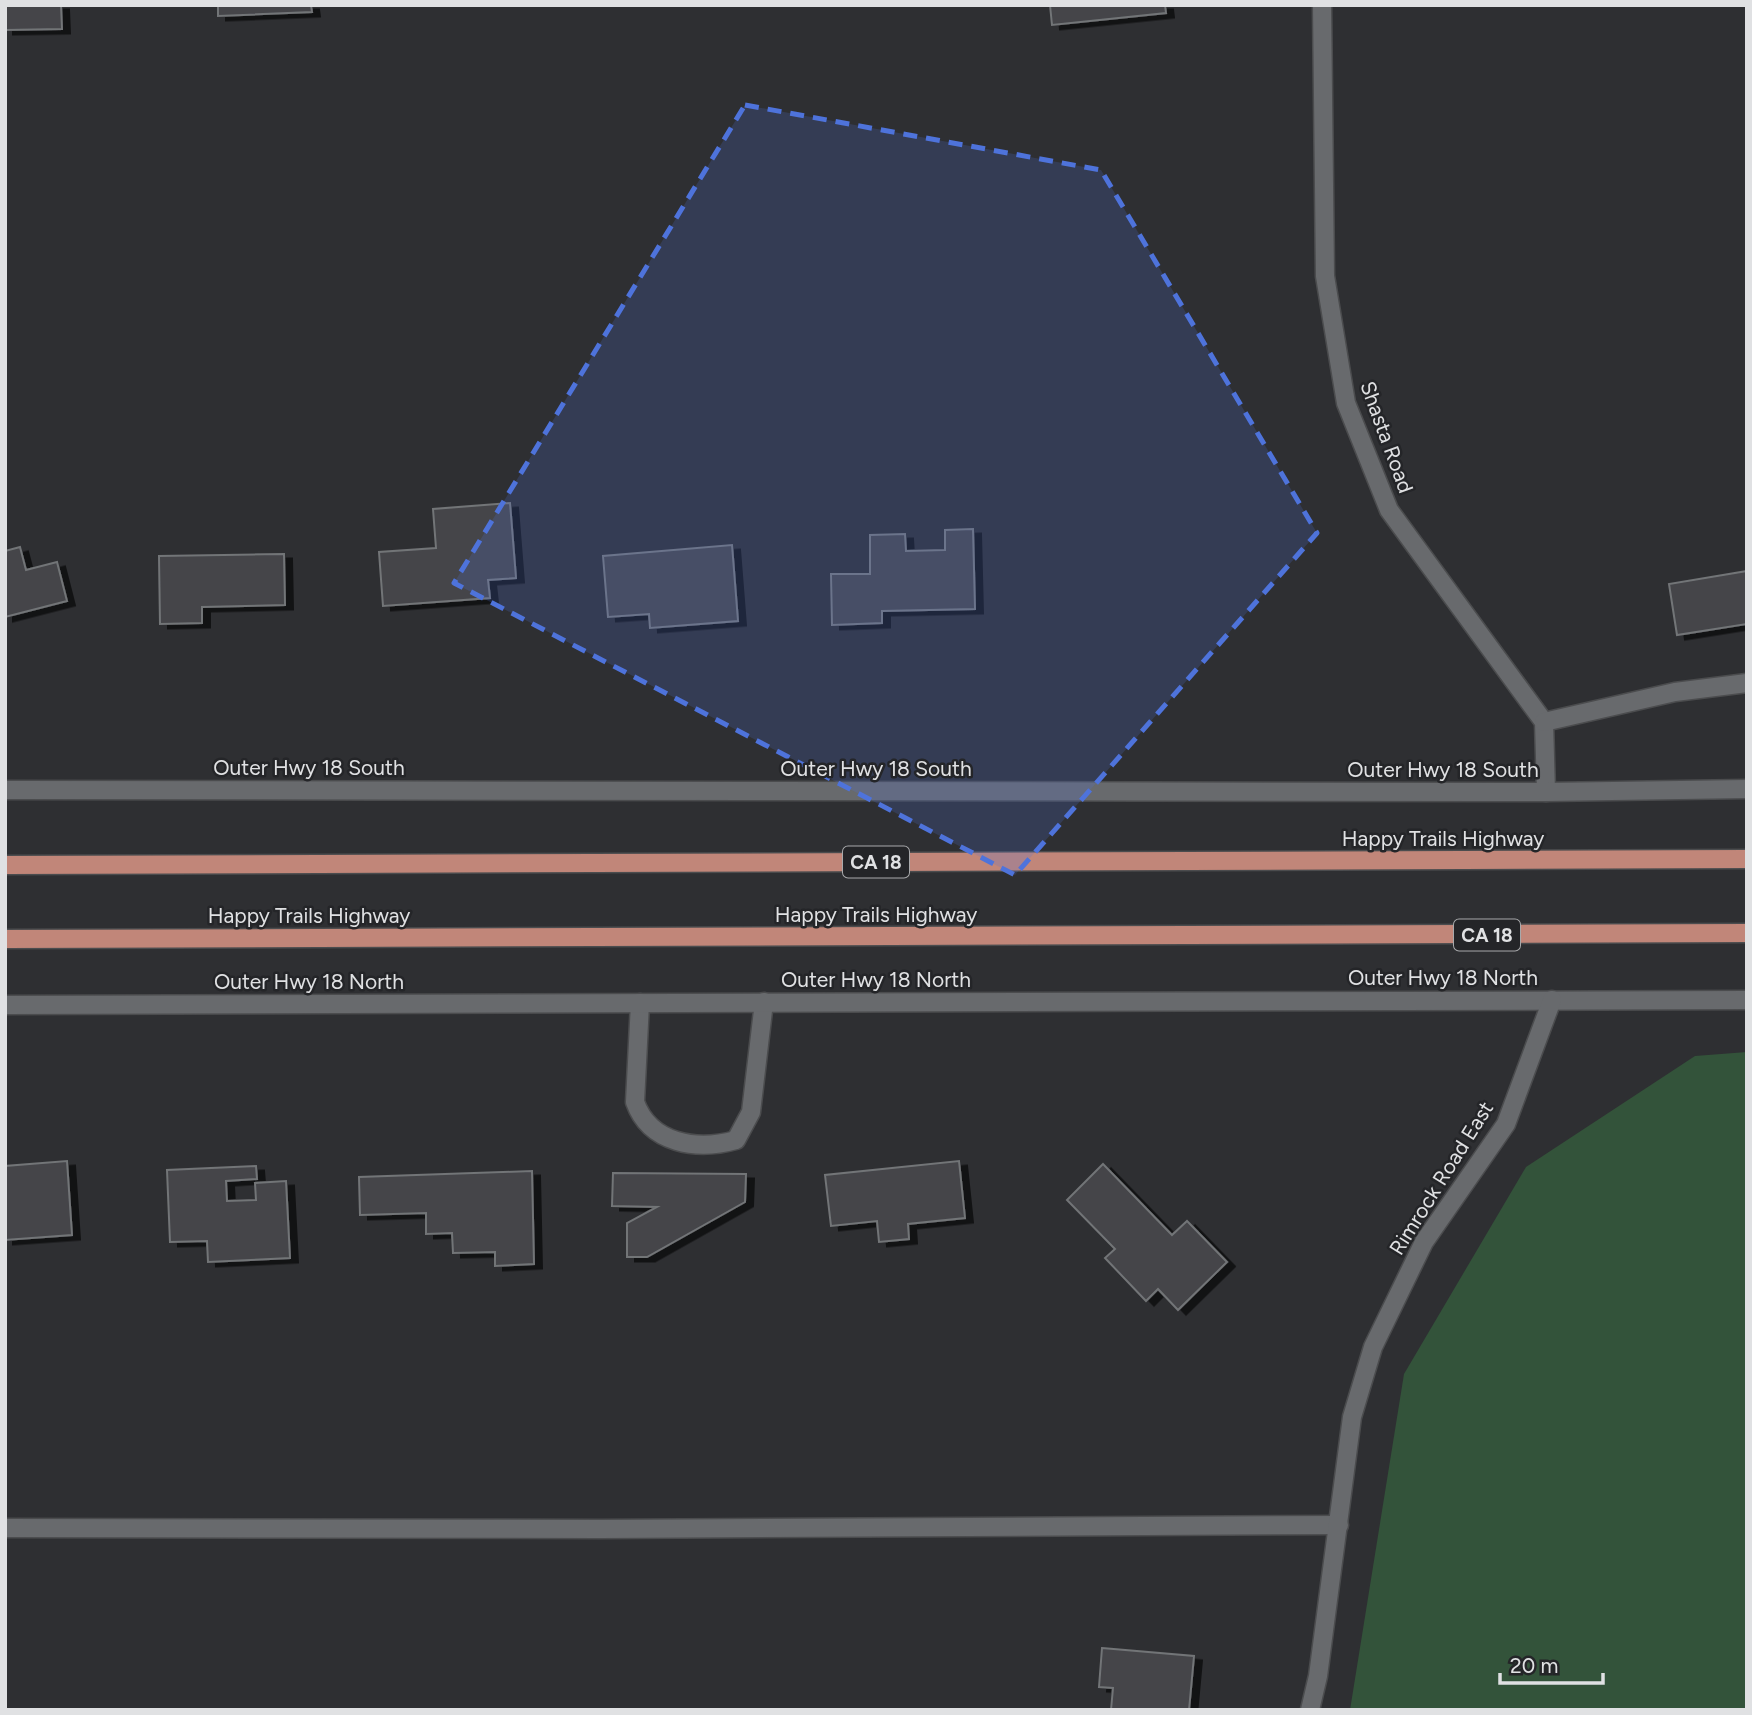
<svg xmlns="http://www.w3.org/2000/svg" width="1752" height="1715" viewBox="0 0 1752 1715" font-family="Figtree,sans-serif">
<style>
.green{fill:#33533a}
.building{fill:#444549;stroke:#727477;stroke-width:2;filter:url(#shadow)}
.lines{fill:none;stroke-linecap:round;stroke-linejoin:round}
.minor-casing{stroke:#4b4c4e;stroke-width:21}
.major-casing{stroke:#4b4c4e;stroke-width:21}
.minor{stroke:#686a6d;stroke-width:18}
.major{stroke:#c18679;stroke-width:18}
.marked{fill:#4e73db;fill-opacity:0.2;stroke:#4e73db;stroke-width:5;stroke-dasharray:14 9;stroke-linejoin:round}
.labels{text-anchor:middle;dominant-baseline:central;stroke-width:5;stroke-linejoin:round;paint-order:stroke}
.shield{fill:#242528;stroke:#a8a9ab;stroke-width:2}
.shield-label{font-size:19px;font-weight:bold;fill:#e0e1e3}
.street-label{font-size:21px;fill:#e0e1e3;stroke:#242528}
</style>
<defs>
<filter id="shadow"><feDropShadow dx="8" dy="4.5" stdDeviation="0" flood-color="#0009"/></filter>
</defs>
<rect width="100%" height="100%" fill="#2e2f32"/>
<!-- green -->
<polygon class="green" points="1747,1052 1747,1710 1350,1710 1404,1374 1526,1167 1695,1056"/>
<!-- building -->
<g class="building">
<polygon points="5,5 61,5 62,29 5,30"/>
<polygon points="218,5 311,5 312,12 218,16"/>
<polygon points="1050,5 1165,5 1166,13 1052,25"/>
<polygon points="510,503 516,578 488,580 490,598 383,606 379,552 436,548 433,509"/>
<polygon points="973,529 975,609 882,611 882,623 832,625 831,574 870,574 870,535 905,534 906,551 945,550 945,530"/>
<polygon points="732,545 738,621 650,628 649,614 608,617 603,556"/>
<polygon points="20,547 26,570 57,562 67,601 5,617 5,551"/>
<polygon points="284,554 285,605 202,607 202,623 160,624 159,556"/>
<polygon points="1747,571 1747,624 1677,635 1669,584"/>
<polygon points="67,1161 72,1235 5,1240 5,1166"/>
<polygon points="959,1161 965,1218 908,1224 909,1239 879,1242 877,1221 831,1226 825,1175"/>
<polygon points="1103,1164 1172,1235 1187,1221 1227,1262 1178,1310 1158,1289 1146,1301 1105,1258 1115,1249 1067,1200"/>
<polygon points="256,1166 257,1179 226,1181 227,1201 256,1200 255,1183 286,1181 290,1258 208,1262 207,1241 170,1242 167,1170"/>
<polygon points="532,1171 534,1264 495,1266 495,1252 453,1253 452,1233 426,1234 426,1213 360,1215 359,1177"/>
<polygon points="613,1173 746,1174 745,1202 647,1257 627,1257 627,1223 657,1207 612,1206"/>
<polygon points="1102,1648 1194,1656 1189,1710 1111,1710 1113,1688 1099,1687"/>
</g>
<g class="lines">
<!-- minor casing -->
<g class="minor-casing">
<g id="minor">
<polyline points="1322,5 1325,276 1346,403 1389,510 1544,722 1546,792"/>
<polyline points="1544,722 1675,692 1747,683"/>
<polyline points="5,790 1546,792 1747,789"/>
<path d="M640,1003L635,1102C650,1144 697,1151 736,1140L751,1112L764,1002"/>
<polyline points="5,1005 1747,1000"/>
<polyline points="5,1528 600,1529 1339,1525"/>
<polyline points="1310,1710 1318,1676 1352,1417 1373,1347 1424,1242 1506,1124 1552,1000"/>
</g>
</g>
<!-- major casing -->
<g class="major-casing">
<g id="major">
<polyline points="5,865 1747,859"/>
<polyline points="5,939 1747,933"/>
</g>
</g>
<!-- minor -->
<use href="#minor" class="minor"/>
<!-- major -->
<use href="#major" class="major"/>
</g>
<!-- marked area -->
<path class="marked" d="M745,105L1101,170L1317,533L1015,875L454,583Z"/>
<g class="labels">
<!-- shield labels -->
<g class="shield">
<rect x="843" y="846.5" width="66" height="31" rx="5"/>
<rect x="1454" y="919.5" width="66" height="31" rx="5"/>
</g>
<g class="shield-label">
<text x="876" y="862">CA 18</text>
<text x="1487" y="935">CA 18</text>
</g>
<!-- street labels -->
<g class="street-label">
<text transform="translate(1387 437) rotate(70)">Shasta Road</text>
<text x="309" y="767">Outer Hwy 18 South</text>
<text x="876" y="768">Outer Hwy 18 South</text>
<text x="1443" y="769">Outer Hwy 18 South</text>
<text x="1443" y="838">Happy Trails Highway</text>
<text x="876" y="914">Happy Trails Highway</text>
<text x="309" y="915">Happy Trails Highway</text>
<text x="1443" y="977">Outer Hwy 18 North</text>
<text x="876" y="979">Outer Hwy 18 North</text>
<text x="309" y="981">Outer Hwy 18 North</text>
<text transform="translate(1441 1178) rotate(-58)">Rimrock Road East</text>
</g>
</g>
<!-- border -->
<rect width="1752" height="1715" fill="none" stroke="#e0e1e3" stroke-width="14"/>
<!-- scale -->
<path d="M1500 1673v10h103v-10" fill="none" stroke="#e0e1e3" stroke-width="3.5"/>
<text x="1510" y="1673" font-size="21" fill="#e0e1e3" stroke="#242528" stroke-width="5" paint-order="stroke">20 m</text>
</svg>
